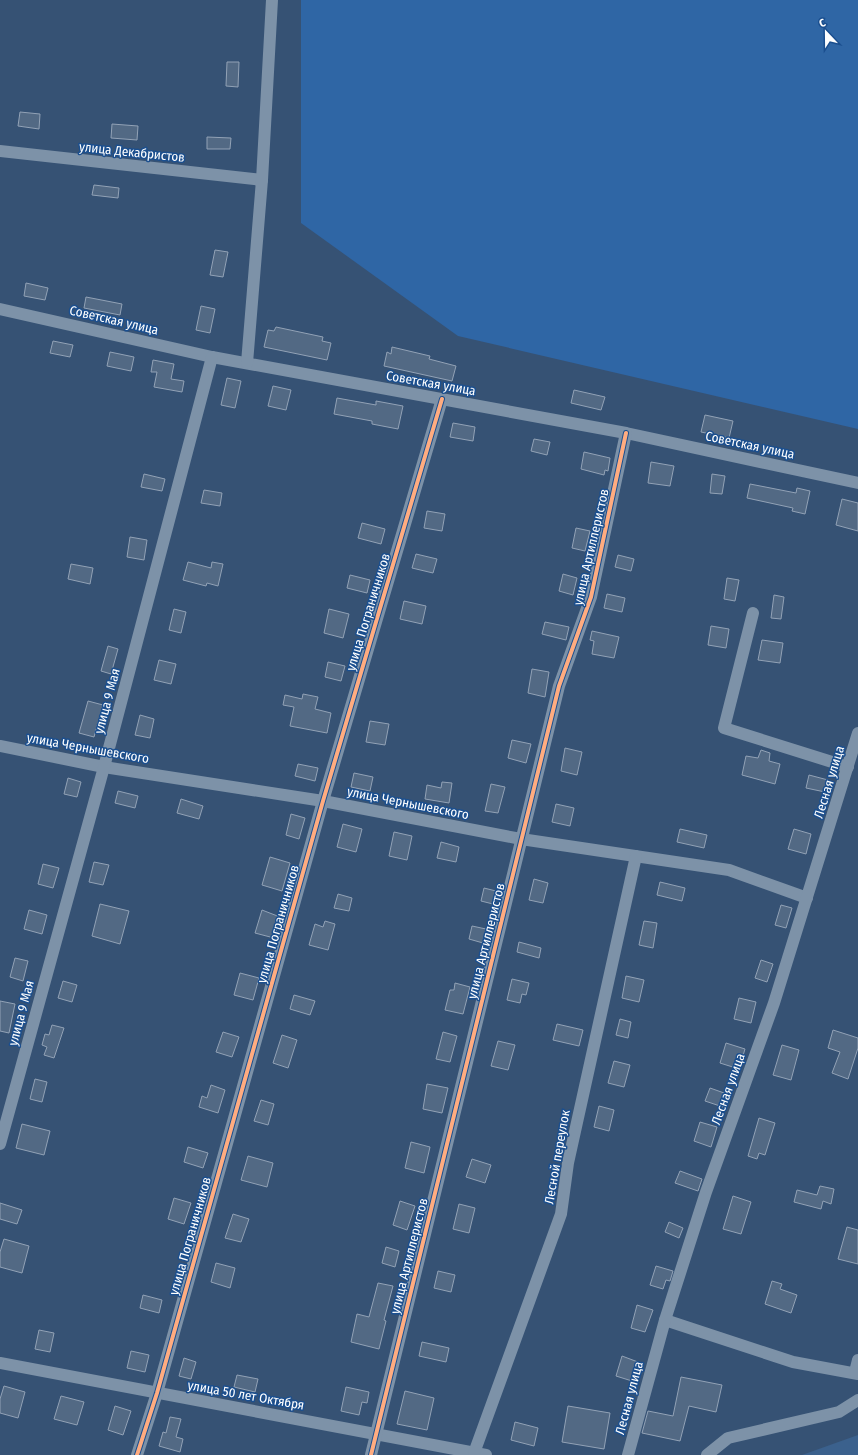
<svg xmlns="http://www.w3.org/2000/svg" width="858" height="1455" viewBox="0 0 858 1455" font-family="'Fira Sans Condensed',sans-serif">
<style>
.green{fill:#2f66a5}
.water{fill:#3b618d}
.building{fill:#526984;stroke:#92a2b6}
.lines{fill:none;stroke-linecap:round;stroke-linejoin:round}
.minor{stroke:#7d92a8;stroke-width:12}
.cycleway-casing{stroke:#1b4f8f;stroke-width:6}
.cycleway{stroke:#ffac80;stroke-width:4}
.labels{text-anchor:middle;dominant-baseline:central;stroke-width:3;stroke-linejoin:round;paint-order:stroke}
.street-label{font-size:13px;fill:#fff;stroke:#1b4f8f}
</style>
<rect width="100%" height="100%" fill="#365274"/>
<!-- green -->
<polygon class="green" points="301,0 858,0 858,429 458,336 301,223"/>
<!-- water -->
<polygon class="water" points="858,1435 858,1455 802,1455"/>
<!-- building -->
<g class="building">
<polygon points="227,62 239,62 238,87 226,86"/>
<polygon points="20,112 40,114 39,129 18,126"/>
<polygon points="112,124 138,126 137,140 111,138"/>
<polygon points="207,137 231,138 230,149 207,149"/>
<polygon points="94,185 119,188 118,198 92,195"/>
<polygon points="215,250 228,252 223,277 210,275"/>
<polygon points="26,283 48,288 45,300 24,296"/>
<polygon points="86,297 122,304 120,315 84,308"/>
<polygon points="201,306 215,309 210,333 196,330"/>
<polygon points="276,327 323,337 322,341 331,343 327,360 264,347 268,330 274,331"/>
<polygon points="53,341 73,345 70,357 50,353"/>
<polygon points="392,347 430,356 429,359 456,366 452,381 384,366 387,352 391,354"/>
<polygon points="110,352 134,357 131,371 107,366"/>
<polygon points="153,360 174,364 171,379 184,381 182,392 154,387 157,372 151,372"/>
<polygon points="227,378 241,381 235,408 221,405"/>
<polygon points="273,386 291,390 286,410 268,406"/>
<polygon points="574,390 605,397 601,410 571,403"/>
<polygon points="337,398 376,405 376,401 403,406 398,429 372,424 372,421 334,414"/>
<polygon points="705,415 733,421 729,438 701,432"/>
<polygon points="453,423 475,427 473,441 450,437"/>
<polygon points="534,439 550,442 547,455 531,451"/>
<polygon points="584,452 610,458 608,471 605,470 604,475 581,469"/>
<polygon points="651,462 674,466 670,486 648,483"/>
<polygon points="144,474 165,479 162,491 141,487"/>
<polygon points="712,474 725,476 722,494 710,493"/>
<polygon points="750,484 796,493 797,488 810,491 805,514 792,511 793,508 747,498"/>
<polygon points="204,490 222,493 220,506 201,503"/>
<polygon points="842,499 858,503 858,531 836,525"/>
<polygon points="427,511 445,514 442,531 424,528"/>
<polygon points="362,523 385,529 381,544 358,538"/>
<polygon points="576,528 590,531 585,551 572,548"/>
<polygon points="130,537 147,540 144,560 127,557"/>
<polygon points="416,554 437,559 433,573 412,568"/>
<polygon points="618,555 634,559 631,571 615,567"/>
<polygon points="188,562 211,568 212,562 223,564 218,586 207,583 206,586 183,580"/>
<polygon points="71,564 93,568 90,584 68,579"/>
<polygon points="563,574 577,578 573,595 559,591"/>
<polygon points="350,575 370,580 367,593 347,588"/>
<polygon points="727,578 739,580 735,601 724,599"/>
<polygon points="607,594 625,598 622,612 604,608"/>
<polygon points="774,595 784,597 781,619 771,618"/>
<polygon points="404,601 426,606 422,624 400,619"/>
<polygon points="174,609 186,612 181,633 169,630"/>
<polygon points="329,609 349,614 343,638 324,633"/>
<polygon points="545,622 569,627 566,640 542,634"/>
<polygon points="711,626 729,629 726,648 708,645"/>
<polygon points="592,631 619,637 614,658 592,654 594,641 590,640"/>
<polygon points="762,640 783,643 780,663 758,660"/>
<polygon points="108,646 118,649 111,674 101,671"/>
<polygon points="159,660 176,664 171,684 154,680"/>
<polygon points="328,662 345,666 341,681 325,677"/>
<polygon points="532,669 549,672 545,697 528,693"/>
<polygon points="303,694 318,697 315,709 331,713 327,733 290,726 294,707 283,705 285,695 302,699"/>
<polygon points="88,701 103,705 94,737 79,733"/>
<polygon points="140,715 154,719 150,738 135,735"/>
<polygon points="370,721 389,724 385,745 366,742"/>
<polygon points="512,740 531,744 526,763 508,758"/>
<polygon points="565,748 582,752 577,775 561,771"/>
<polygon points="761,750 770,753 769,761 780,764 775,784 742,775 746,756 758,758"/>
<polygon points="298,764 318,768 315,781 295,776"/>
<polygon points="354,773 373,777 370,791 351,787"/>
<polygon points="809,775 828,780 825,792 806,788"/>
<polygon points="68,778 81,782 77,797 64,794"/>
<polygon points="442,782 452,783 449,803 425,799 427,785 441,788"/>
<polygon points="491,784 505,787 498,813 485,811"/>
<polygon points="118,791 138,796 135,808 115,803"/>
<polygon points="181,799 203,806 199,819 177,813"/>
<polygon points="556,804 574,808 570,826 552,822"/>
<polygon points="291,814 305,818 299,839 286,835"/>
<polygon points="343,824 362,829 356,852 337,847"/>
<polygon points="680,829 707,835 704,848 677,842"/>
<polygon points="794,829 811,834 806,854 788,849"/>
<polygon points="394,832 412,836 407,860 389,856"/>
<polygon points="441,842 459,847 456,862 437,858"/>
<polygon points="270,857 290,863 282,891 262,885"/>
<polygon points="94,862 109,865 103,885 89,882"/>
<polygon points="43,864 59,868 53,888 38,884"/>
<polygon points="534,879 548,883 543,903 529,900"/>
<polygon points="660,882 685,888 682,901 657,895"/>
<polygon points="484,888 496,891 493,904 481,901"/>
<polygon points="338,894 352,898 349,911 334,908"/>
<polygon points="100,904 129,911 120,944 92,936"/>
<polygon points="781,905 792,908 786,928 775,925"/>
<polygon points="29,910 47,915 42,934 24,929"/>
<polygon points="262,910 280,917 274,938 255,933"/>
<polygon points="325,921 335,924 328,950 309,945 315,924 323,927"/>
<polygon points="644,921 657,923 653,948 639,945"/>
<polygon points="472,926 486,929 483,943 469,939"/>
<polygon points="519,942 541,948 539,958 517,952"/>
<polygon points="15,958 28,961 23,981 10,977"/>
<polygon points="761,960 773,964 767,982 755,978"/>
<polygon points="240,973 259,978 253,1000 234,995"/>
<polygon points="626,976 644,980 639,1002 622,998"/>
<polygon points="512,979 529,983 526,995 522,994 520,1003 507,1000"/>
<polygon points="63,981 77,985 72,1002 58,998"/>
<polygon points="455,983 470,987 463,1014 445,1010 450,990 454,990"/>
<polygon points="294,995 315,1001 310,1015 290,1009"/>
<polygon points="739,998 756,1002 751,1023 734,1019"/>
<polygon points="0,1001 15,1004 9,1033 0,1031"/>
<polygon points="620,1019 631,1022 628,1038 616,1035"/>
<polygon points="557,1024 583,1030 579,1046 553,1040"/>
<polygon points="52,1025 64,1028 54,1058 44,1055 47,1047 42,1045 45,1034 49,1035"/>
<polygon points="833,1030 858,1038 858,1048 848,1079 832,1073 840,1052 828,1048"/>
<polygon points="223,1032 239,1037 232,1057 216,1052"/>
<polygon points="443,1032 457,1036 450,1062 436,1059"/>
<polygon points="282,1035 297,1040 288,1068 273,1063"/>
<polygon points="498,1041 515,1045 508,1070 491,1066"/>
<polygon points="726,1043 745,1049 739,1069 720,1063"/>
<polygon points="782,1045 799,1050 791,1080 773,1075"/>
<polygon points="614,1061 630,1065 624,1087 608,1083"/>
<polygon points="35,1079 47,1082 42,1102 30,1099"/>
<polygon points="427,1084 448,1088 442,1113 423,1109"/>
<polygon points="211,1085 225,1090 218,1113 199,1107 202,1096 207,1098"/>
<polygon points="710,1088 727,1094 723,1107 705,1101"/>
<polygon points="261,1100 274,1104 268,1125 254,1121"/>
<polygon points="599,1106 614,1110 609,1131 594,1127"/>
<polygon points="759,1118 775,1123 765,1155 759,1153 757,1159 748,1156"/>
<polygon points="700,1122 717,1127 711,1147 694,1141"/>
<polygon points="22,1124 50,1131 44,1155 16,1148"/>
<polygon points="411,1142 430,1147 424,1173 405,1168"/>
<polygon points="188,1147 208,1153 203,1168 184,1162"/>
<polygon points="248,1156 273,1163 267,1187 241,1180"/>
<polygon points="472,1159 491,1165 485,1183 466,1177"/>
<polygon points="680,1171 702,1179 698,1191 675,1183"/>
<polygon points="820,1186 834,1189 831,1204 823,1201 821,1209 794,1202 797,1190 817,1195"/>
<polygon points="733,1196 751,1202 741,1234 723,1229"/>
<polygon points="174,1198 191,1203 184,1224 168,1219"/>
<polygon points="400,1201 415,1206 407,1230 393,1225"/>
<polygon points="0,1203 22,1210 17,1224 0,1219"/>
<polygon points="459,1204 475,1208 469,1233 453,1229"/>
<polygon points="233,1214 249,1219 241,1242 225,1238"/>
<polygon points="669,1222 683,1228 679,1238 665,1232"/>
<polygon points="847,1227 858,1230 858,1264 838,1259"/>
<polygon points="4,1239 29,1246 22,1273 0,1267 0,1252"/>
<polygon points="386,1247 399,1251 395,1267 382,1263"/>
<polygon points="216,1263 235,1268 230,1288 211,1282"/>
<polygon points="656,1266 673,1271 670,1281 666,1280 663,1289 650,1285"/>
<polygon points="438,1271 455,1275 451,1292 434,1288"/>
<polygon points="772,1281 782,1284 780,1289 797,1295 791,1313 765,1304"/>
<polygon points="378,1283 393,1286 384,1320 386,1321 379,1349 351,1342 357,1314 369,1317"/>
<polygon points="143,1295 162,1300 159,1313 140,1308"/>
<polygon points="637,1305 653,1310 645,1332 631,1328"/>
<polygon points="39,1330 54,1333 50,1352 35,1349"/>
<polygon points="422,1342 449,1348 446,1362 419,1356"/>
<polygon points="131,1351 149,1355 145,1372 127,1368"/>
<polygon points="622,1356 638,1362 632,1381 616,1376"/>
<polygon points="184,1358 196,1362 191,1379 179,1376"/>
<polygon points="237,1375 258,1379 255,1392 234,1387"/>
<polygon points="681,1377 722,1385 716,1412 689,1406 680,1441 642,1433 648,1411 673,1416"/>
<polygon points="4,1386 25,1392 18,1418 0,1413 0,1399"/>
<polygon points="346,1387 369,1392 367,1403 362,1402 359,1415 341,1411"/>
<polygon points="405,1391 434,1398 427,1430 397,1424"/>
<polygon points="61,1396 84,1402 77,1425 54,1419"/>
<polygon points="115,1406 131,1411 123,1435 108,1430"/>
<polygon points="568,1406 610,1413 604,1449 562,1442"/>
<polygon points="170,1417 181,1419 176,1437 183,1439 180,1452 159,1446 163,1432 166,1433"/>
<polygon points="515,1422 538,1428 534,1446 511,1440"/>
</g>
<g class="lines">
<!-- minor -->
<g class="minor">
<polyline points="0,151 262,180"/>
<polyline points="0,309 212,357 626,433 858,483"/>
<polyline points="247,363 262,180 272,0"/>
<polyline points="753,613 724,728 848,767"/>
<polyline points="0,746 104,767 323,801 521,839 729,870 807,898"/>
<polyline points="0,1144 104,767 212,357"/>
<polyline points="665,1320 793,1362 858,1374"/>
<polyline points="0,1363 486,1455"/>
<polyline points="855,1372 858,1360"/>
<polyline points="474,1453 561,1214 568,1163 636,856"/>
<polyline points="137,1455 157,1393 323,801 442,399"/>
<polyline points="371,1455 559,686 591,597 626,433"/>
<polyline points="628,1455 665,1320 706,1192 774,1003 858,733"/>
<polyline points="707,1455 728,1438 839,1412 858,1400"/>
</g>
<!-- cycleway casing -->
<g class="cycleway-casing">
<g id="cycleway">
<polyline points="137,1455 157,1393 323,801 442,399"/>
<polyline points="371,1455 559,686 591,597 626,433"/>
</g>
</g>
<!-- cycleway -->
<use href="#cycleway" class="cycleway"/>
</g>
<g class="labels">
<!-- street labels -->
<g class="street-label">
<text transform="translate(132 152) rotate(6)">улица Декабристов</text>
<text transform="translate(114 320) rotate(13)">Советская улица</text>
<text transform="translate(431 383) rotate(10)">Советская улица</text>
<text transform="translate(750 445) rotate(12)">Советская улица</text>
<text transform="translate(591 547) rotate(-77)">улица Артиллеристов</text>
<text transform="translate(368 612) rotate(-73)">улица Пограничников</text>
<text transform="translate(107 701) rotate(-75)">улица 9 Мая</text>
<text transform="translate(88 748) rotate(10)">улица Чернышевского</text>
<text transform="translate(829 782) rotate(-73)">Лесная улица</text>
<text transform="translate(408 803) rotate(11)">улица Чернышевского</text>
<text transform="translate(278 924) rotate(-74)">улица Пограничников</text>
<text transform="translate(486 941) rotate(-76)">улица Артиллеристов</text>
<text transform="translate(21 1013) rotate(-75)">улица 9 Мая</text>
<text transform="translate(728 1089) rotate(-70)">Лесная улица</text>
<text transform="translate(557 1157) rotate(-80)">Лесной переулок</text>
<text transform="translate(190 1236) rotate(-74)">улица Пограничников</text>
<text transform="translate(409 1256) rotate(-76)">улица Артиллеристов</text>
<text transform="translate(246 1395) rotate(10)">улица 50 лет Октября</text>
<text transform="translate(629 1398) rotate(-75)">Лесная улица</text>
</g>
</g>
<!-- north arrow -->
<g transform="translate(826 32) rotate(338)" stroke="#1b4f8f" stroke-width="3" paint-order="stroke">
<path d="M0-3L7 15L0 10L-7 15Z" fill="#ffffff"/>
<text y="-6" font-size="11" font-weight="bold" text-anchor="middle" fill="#ffffff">С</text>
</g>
</svg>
